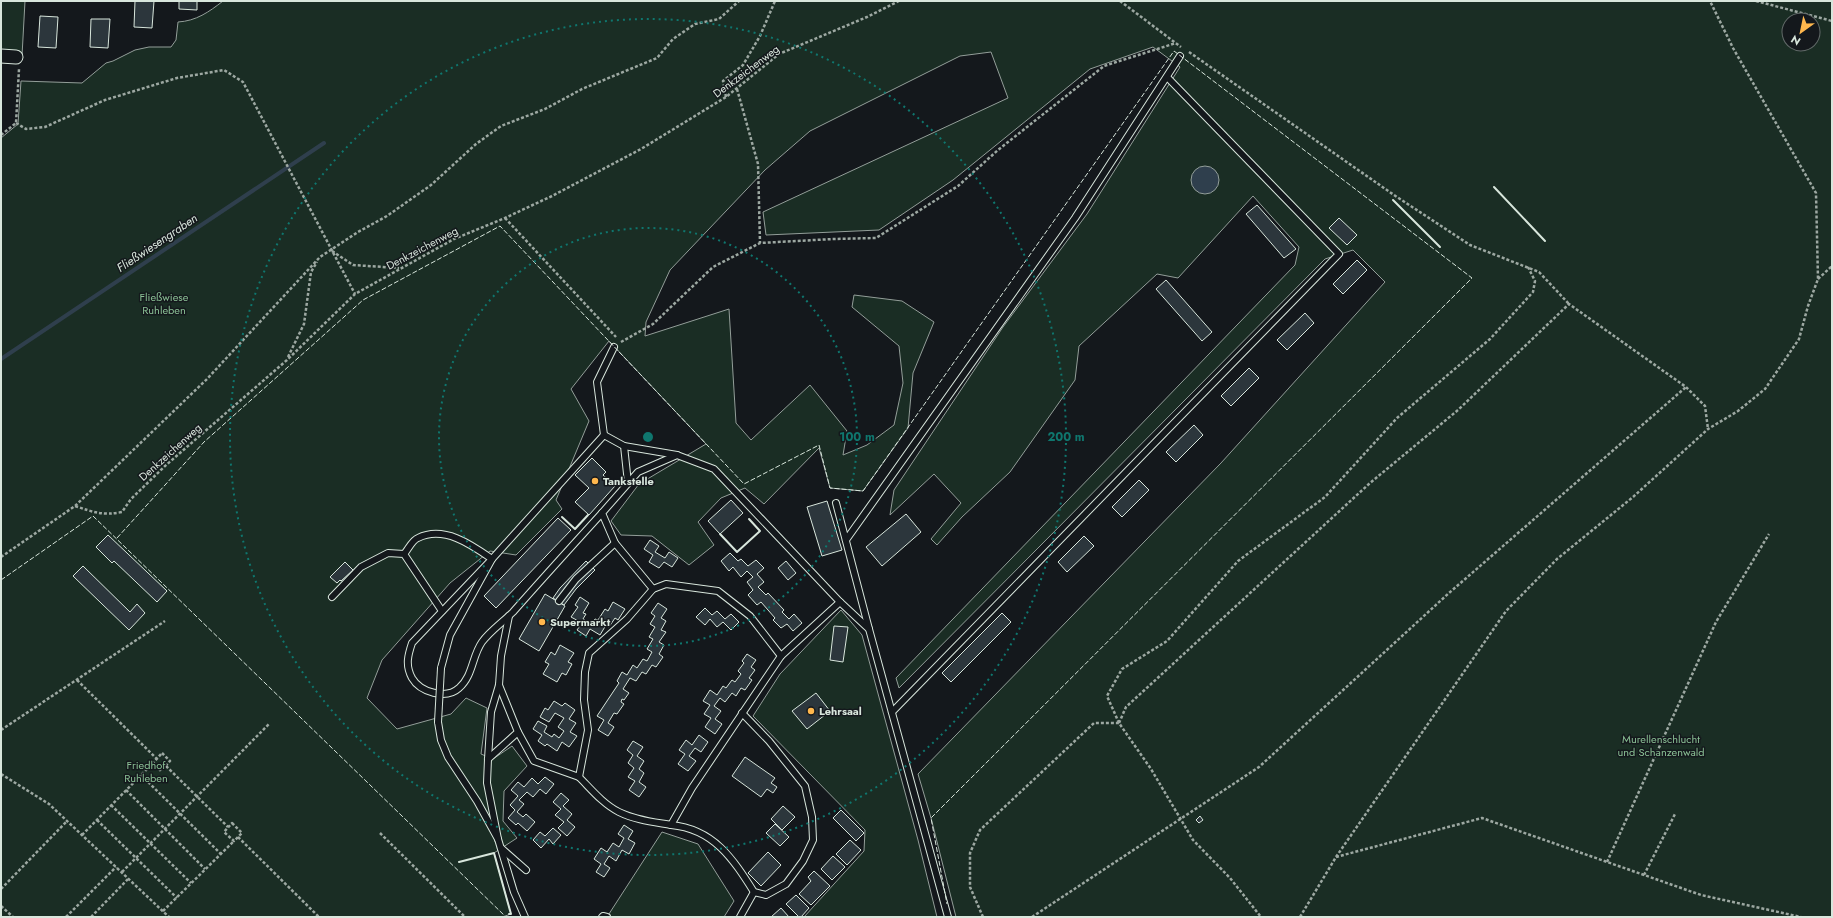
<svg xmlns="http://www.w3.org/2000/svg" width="1833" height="918" viewBox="0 0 1833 918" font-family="Jost,sans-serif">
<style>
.green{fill:#1a2d24;stroke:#939e99;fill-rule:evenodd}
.water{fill:#2f3f4d;stroke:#939e99}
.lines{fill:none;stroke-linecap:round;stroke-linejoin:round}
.stream{stroke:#2f3f4d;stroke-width:4}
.building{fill:#2c363c;stroke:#d8e6dc}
.service-casing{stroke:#d8e6dc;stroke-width:8}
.minor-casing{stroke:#d8e6dc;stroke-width:15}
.path{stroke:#9da8a2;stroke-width:2.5;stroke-dasharray:3 2;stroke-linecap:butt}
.service{stroke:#14181c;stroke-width:6}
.minor{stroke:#14181c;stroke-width:13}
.service-bridge-casing{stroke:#d8e6dc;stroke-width:8;stroke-linecap:butt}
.service-bridge{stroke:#14181c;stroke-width:6}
.fence{stroke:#d8e6dc;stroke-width:1;stroke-dasharray:5 2;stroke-linecap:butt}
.wall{stroke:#d8e6dc;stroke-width:2}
.ring{fill:none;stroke:#0f766e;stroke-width:2;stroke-dasharray:2 4}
.poi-dot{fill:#ffb74d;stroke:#14181c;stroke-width:1.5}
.labels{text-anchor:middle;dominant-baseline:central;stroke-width:3;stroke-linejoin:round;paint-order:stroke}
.street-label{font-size:11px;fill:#d8e6dc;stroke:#14181c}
.park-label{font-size:11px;fill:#8ac095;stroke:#14181c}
.poi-label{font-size:11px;font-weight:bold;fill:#d8e6dc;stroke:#14181c;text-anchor:start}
.water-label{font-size:12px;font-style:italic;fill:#d8e6dc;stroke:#14181c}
.centre{fill:#0f766e;stroke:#14181c;stroke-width:2}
.ring-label{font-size:12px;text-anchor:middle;font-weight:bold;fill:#0f766e;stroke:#14181c;stroke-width:3;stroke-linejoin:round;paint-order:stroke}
</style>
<rect width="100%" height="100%" fill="#14181c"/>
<!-- green -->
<g class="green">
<polygon points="1,1 25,1 22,56 1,51"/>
<path d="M223,1H1832V917H956L931,818L918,774L1221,463L1385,282L1353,250L1325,259L899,688L896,678L1295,265L1299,247L1253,196L1178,278L1157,274L1079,346L1075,380L1010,472L962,517L937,545L931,539L961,503L934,474L890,515L894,490L1003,327L1087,214L1180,67L1153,47L1090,69L953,180L879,230L766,235L763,212L1008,98L991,52L960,56L810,131L765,170L670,270L646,322L645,336L729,309L736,423L751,440L810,385L847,431L843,455L867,445L894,425L903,383L899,346L852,307L854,295L902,301L934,322L913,373L908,428L863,491L830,488L819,448L764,504L745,488L721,498L698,522L714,545L689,565L652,536L621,535L611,521L639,484L706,444L609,341L571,389L589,421L556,500L562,509L516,555L490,551L450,583L382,660L367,698L397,729L451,714L466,698L487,708L481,754L493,759L512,746L527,766L504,791L503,821L517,838L494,853L511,914L505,916L506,917H1V138L18,124L21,81L82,83L106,63L113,61L135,50L149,47H171L176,40L178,22C196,21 209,12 223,1ZM1789,20H1813V44H1789Z"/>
<polygon points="841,610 862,635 918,840 937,917 804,917 864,851 865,830 753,716 780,674"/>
<polygon points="662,832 698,844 734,901 724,917 607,917"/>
</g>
<!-- water -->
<circle class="water" cx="1205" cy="180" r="14"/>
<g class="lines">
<!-- stream -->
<polyline class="stream" points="1,359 324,143"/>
</g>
<!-- building -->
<g class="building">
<polygon points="135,1 154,1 152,28 134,27"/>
<polygon points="179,1 197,1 197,10 179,9"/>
<polygon points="40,16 58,17 56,48 38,47"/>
<polygon points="91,19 110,19 108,48 90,47"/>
<polygon points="1257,205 1296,249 1284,258 1246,214"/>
<polygon points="1339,218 1357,235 1347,245 1329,228"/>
<polygon points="1357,260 1367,270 1343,294 1333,284"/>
<polygon points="1166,280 1212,332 1202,341 1156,289"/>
<polygon points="1305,313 1314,323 1287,350 1277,340"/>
<polygon points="1249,368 1259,378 1231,406 1221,396"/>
<polygon points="1194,425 1203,435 1176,462 1166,452"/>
<polygon points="592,458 606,472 603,475 615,486 589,515 575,502 589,488 575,475"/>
<polygon points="1139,480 1149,490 1122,517 1112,507"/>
<polygon points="731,500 743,513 720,534 708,521"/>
<polygon points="827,501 842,550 822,556 807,507"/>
<polygon points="906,514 921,532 882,566 866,547"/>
<polygon points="558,518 571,530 496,608 484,596"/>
<polygon points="108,535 167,591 157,602 114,561 112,563 96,547"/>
<polygon points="1084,536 1094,546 1067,572 1058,562"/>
<polygon points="650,540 659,546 655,552 665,558 669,552 678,558 672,567 664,562 659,568 649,562 653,555 644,549"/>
<polygon points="730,553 738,561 741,559 748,566 756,560 764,568 757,574 764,582 758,587 766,595 768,593 784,610 782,612 789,619 794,614 802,623 793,631 787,624 781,628 773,620 775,618 761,602 757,605 748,595 753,590 747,582 753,577 747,571 741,577 733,567 729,571 721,561"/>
<polygon points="586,561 595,570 576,589 564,605 553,598 560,588"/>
<polygon points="786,561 796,573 788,580 778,568"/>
<polygon points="345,562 353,570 341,581 340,580 337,583 330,577"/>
<polygon points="83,566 130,612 137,604 145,613 129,630 73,576"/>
<polygon points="545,594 565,606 539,651 519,639"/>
<polygon points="580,597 589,603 583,613 586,614 583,619 591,624 595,619 598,620 605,609 608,611 613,602 625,609 618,620 615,618 609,627 606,625 600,635 590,629 586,636 577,630 582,623 571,617 578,607 575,605"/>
<polygon points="658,603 667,609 661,618 666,621 661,630 666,632 659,642 664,645 659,654 663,657 656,667 652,665 646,674 642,672 636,681 630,678 623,689 629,693 624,700 622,699 621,702 624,704 617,714 614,713 608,723 614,727 608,736 598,730 604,720 597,716 619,683 617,681 622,672 627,675 633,665 637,668 643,659 647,661 652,652 647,649 653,639 649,637 655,627 650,624 655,616 651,613"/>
<polygon points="705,608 712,615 717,611 725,619 731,614 739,622 731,630 723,622 717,627 710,619 705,625 696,617"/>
<polygon points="1002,613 1011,622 951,682 942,673"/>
<polygon points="834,626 848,627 843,662 830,660"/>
<polygon points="560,645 574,653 568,662 572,664 566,675 562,673 557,682 543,674 549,664 545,662 551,652 555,655"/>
<polygon points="747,654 756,660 751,667 755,670 749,678 752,680 745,690 741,688 736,696 732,693 725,702 720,698 714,706 721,711 715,719 722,724 715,734 705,727 711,718 704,714 710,705 703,701 710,690 717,695 723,686 726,688 732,680 735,682 741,674 738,671 744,663 742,661"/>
<polygon points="816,693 830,711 807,729 792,711"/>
<polygon points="554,701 562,706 565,703 575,710 569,719 576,723 570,732 577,736 569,747 562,742 557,751 547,744 545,746 538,741 542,735 533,729 538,721 547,726 544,732 552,737 554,734 559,738 564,731 558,727 564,718 555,713 549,722 540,717 545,708 548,710"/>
<polygon points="699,735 708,742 701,752 695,748 689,756 696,761 688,771 678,764 685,754 679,750 686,740 692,745"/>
<polygon points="633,741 643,747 637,756 644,761 639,769 644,773 639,782 646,787 639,797 629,790 635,781 628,777 634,768 628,763 633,755 627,750"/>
<polygon points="745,757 775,778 771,783 777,787 773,793 767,789 761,797 732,776"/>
<polygon points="545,777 554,784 546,794 540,789 533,797 527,792 519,800 524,804 517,812 523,817 526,814 535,822 527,831 518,823 516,825 508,818 515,810 510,805 518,796 511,790 518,782 524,787 532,778 538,784"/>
<polygon points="561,793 569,800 563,806 572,814 567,820 575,827 567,836 558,828 564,822 555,815 561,809 553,802"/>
<polygon points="783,806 795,817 782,830 771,819"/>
<polygon points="841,810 864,833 856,841 833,818"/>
<polygon points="1200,816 1203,820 1199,823 1196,820"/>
<polygon points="775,824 789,837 780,846 766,833"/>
<polygon points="624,825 633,831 628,839 635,843 629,854 622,850 616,861 609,856 604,864 610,868 604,877 596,872 601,864 594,859 601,848 607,852 613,843 619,847 624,838 618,834"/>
<polygon points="553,828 561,835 553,844 549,839 541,848 533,840 540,832 545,836"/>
<polygon points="850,840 861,850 847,865 836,854"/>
<polygon points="768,852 781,865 761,886 748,873"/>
<polygon points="833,856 845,867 832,880 821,869"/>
<polygon points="814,871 830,886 811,905 799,894 811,881 808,877"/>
<polygon points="796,895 809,908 801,917 799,917 786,904"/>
<polygon points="781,908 789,917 771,917"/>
</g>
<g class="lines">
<!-- service casing -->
<g class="service-casing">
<g id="service">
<polyline points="604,435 597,382 614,347"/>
<polyline points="624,446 677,455"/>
<polyline points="836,503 869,629"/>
<path d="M602,513C572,546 542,579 513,612C503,622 490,631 482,642C472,656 473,676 459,688C446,700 420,692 412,678C405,665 408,655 412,643L492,559L604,435L624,446L628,483"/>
<polyline points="846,540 1075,218 1180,56"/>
<path d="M404,554C408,550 412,540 418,538C444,525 472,545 492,559L450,635L441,668"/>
<polyline points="653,589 615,543 602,513 638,472 677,455 714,469 840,602 869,629 948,917"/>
<polyline points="332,597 361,567 388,553 404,554 442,611"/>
<polyline points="559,601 576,579 615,543"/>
<polyline points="892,712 1339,254 1167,77"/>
<polyline points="438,722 441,740 448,757 477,801 498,839 514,892 525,917"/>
<polyline points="518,732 534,761 579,777 588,730 584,700 585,672 589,653 627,619 653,589 666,584 718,591 750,616 781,656"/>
<polyline points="488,759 518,732 499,685"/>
<path d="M579,777C591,789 603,804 619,812C635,820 654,822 671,825L692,788L781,656L840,602"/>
<path d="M671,825C714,829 733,859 754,892L766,895L786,884L803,861L813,840L812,817L805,786L769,741L742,713"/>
<polyline points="498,839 487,783 488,759 491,712 499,685 501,656 509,616"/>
<polyline points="501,848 526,870"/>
<polyline points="602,917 603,916 607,917"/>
<polyline points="740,917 754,892"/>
</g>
</g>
<!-- minor casing -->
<g class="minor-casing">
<polyline id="minor" points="1,56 16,57"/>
</g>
<!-- path -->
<g class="path">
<polyline points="1120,1 1181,47"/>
<polyline points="1756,1 1832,21"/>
<polyline points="1189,52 1394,195 1470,245 1539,272 1569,304"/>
<polyline points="737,89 758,164 760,243"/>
<polyline points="726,97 723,81 743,65 760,36 775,1"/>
<polyline points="16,123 26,129 45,127 105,100 177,78 224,70 243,82 355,294"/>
<polyline points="1,135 16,123 19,69"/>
<polyline points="505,218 616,337"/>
<polyline points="332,251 353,265 399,268"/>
<polyline points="1818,279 1832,266"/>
<polyline points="621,342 653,324 713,267 760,243 833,239 876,238 958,186 998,150 1104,66 1176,43"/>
<polyline points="288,357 304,324 311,272 317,262"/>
<path d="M75,506C93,512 103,516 122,512L131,499L165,466L287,360L355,294L454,239L505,218L552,196L641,149L726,97L779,54L867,17L899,1"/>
<polyline points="1,557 75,506 207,379 320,257 358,232 387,216 431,185 476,144 501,126 545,109 582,89 657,58 673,39 695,24 719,19 739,1"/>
<polyline points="77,680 157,759"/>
<polyline points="1119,723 1126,707 1370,483 1458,410 1569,304 1686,387 1705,406 1708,429"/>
<polyline points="1119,723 1107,696 1122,669 1167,641 1238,561 1325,497 1397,418 1490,339 1533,292 1535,281 1528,267"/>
<polyline points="1,730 165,621"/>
<polygon points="162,753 170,761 161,771 153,763"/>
<polyline points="166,766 228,827"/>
<polyline points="1,774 49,804 169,917"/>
<polyline points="141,775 221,854"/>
<polyline points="126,790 205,869"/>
<polyline points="111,805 191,883"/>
<polyline points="97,820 177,898"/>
<polygon points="232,823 242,833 234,841 224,832"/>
<polyline points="380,833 465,917"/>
<polyline points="82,835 153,763"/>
<polyline points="238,837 319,917"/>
<polyline points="1336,857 1506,611 1557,559 1633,497 1708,429 1738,411 1765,389 1799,339 1808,306 1818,279 1816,193 1733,48 1710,1"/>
<polyline points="1607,862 1716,622 1769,534"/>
<polyline points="122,872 269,724"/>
<polyline points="1644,875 1675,814"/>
<polyline points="1,889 67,821"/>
<polyline points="1,906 13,917"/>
<polyline points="163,911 234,841"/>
<polyline points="66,917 116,867"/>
<polyline points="91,917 128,879"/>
<polyline points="983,917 970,887 970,853 980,830 1094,723 1119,723 1151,769 1193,840 1230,878 1261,917"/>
<polyline points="1032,917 1259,767 1449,593 1686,387"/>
<polyline points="1300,917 1336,857 1482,818 1701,895 1801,917"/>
</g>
<!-- service -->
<use href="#service" class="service"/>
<!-- minor -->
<use href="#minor" class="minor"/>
<!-- service-bridge casing -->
<g class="service-bridge-casing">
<polyline id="service-bridge" points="438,722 441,668"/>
</g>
<!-- service-bridge -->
<use href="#service-bridge" class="service-bridge"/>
<!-- fence -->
<g class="fence">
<polyline points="117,538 204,442 363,300 500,226 744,484 819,445 830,488 863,491 1174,51 1472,278 931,818 947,904"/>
<polyline points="1,580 93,516 506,917"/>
</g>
<!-- wall -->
<g class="wall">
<polyline points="1494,187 1545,241"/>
<polyline points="1393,200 1440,247"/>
<polyline points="562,517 575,529 588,515"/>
<polyline points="720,534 737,552 760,531 749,519"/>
<polyline points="459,862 494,853 511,914 509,914"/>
</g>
</g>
<!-- distance rings -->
<g class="ring">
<circle cx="648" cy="437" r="209"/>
<circle cx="648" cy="437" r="418"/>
</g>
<!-- markers -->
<g class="poi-dot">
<circle cx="595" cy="481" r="4"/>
<circle cx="542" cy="622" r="4"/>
<circle cx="811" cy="711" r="4"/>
</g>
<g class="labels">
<!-- street labels -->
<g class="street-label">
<text transform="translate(746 71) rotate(-37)">Denkzeichenweg</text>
<text transform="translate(422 248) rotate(-28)">Denkzeichenweg</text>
<text transform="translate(170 452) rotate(-42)">Denkzeichenweg</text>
</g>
<!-- park labels -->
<g class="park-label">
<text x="164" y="297">Fließwiese<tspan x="164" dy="13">Ruhleben</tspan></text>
<text x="1661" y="739">Murellenschlucht<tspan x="1661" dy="13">und Schanzenwald</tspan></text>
<text x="146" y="765">Friedhof<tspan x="146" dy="13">Ruhleben</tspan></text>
</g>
<!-- poi labels -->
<g class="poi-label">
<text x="603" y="481">Tankstelle</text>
<text x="550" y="622">Supermarkt</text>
<text x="819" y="711">Lehrsaal</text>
</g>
<!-- water labels -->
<g class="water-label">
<text transform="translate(157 243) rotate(-34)">Fließwiesengraben</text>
</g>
</g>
<circle cx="648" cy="437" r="6" class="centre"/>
<g class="ring-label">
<text x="857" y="441">100 m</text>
<text x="1066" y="441">200 m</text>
</g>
<!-- border -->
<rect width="1833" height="918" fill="none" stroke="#d8e6dc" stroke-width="4"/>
<!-- north arrow -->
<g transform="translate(1801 32) rotate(213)"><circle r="19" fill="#14181c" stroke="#626a69"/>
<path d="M0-3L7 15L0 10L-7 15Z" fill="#ffb74d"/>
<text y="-6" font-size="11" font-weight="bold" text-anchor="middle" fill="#d8e6dc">N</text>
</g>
</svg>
